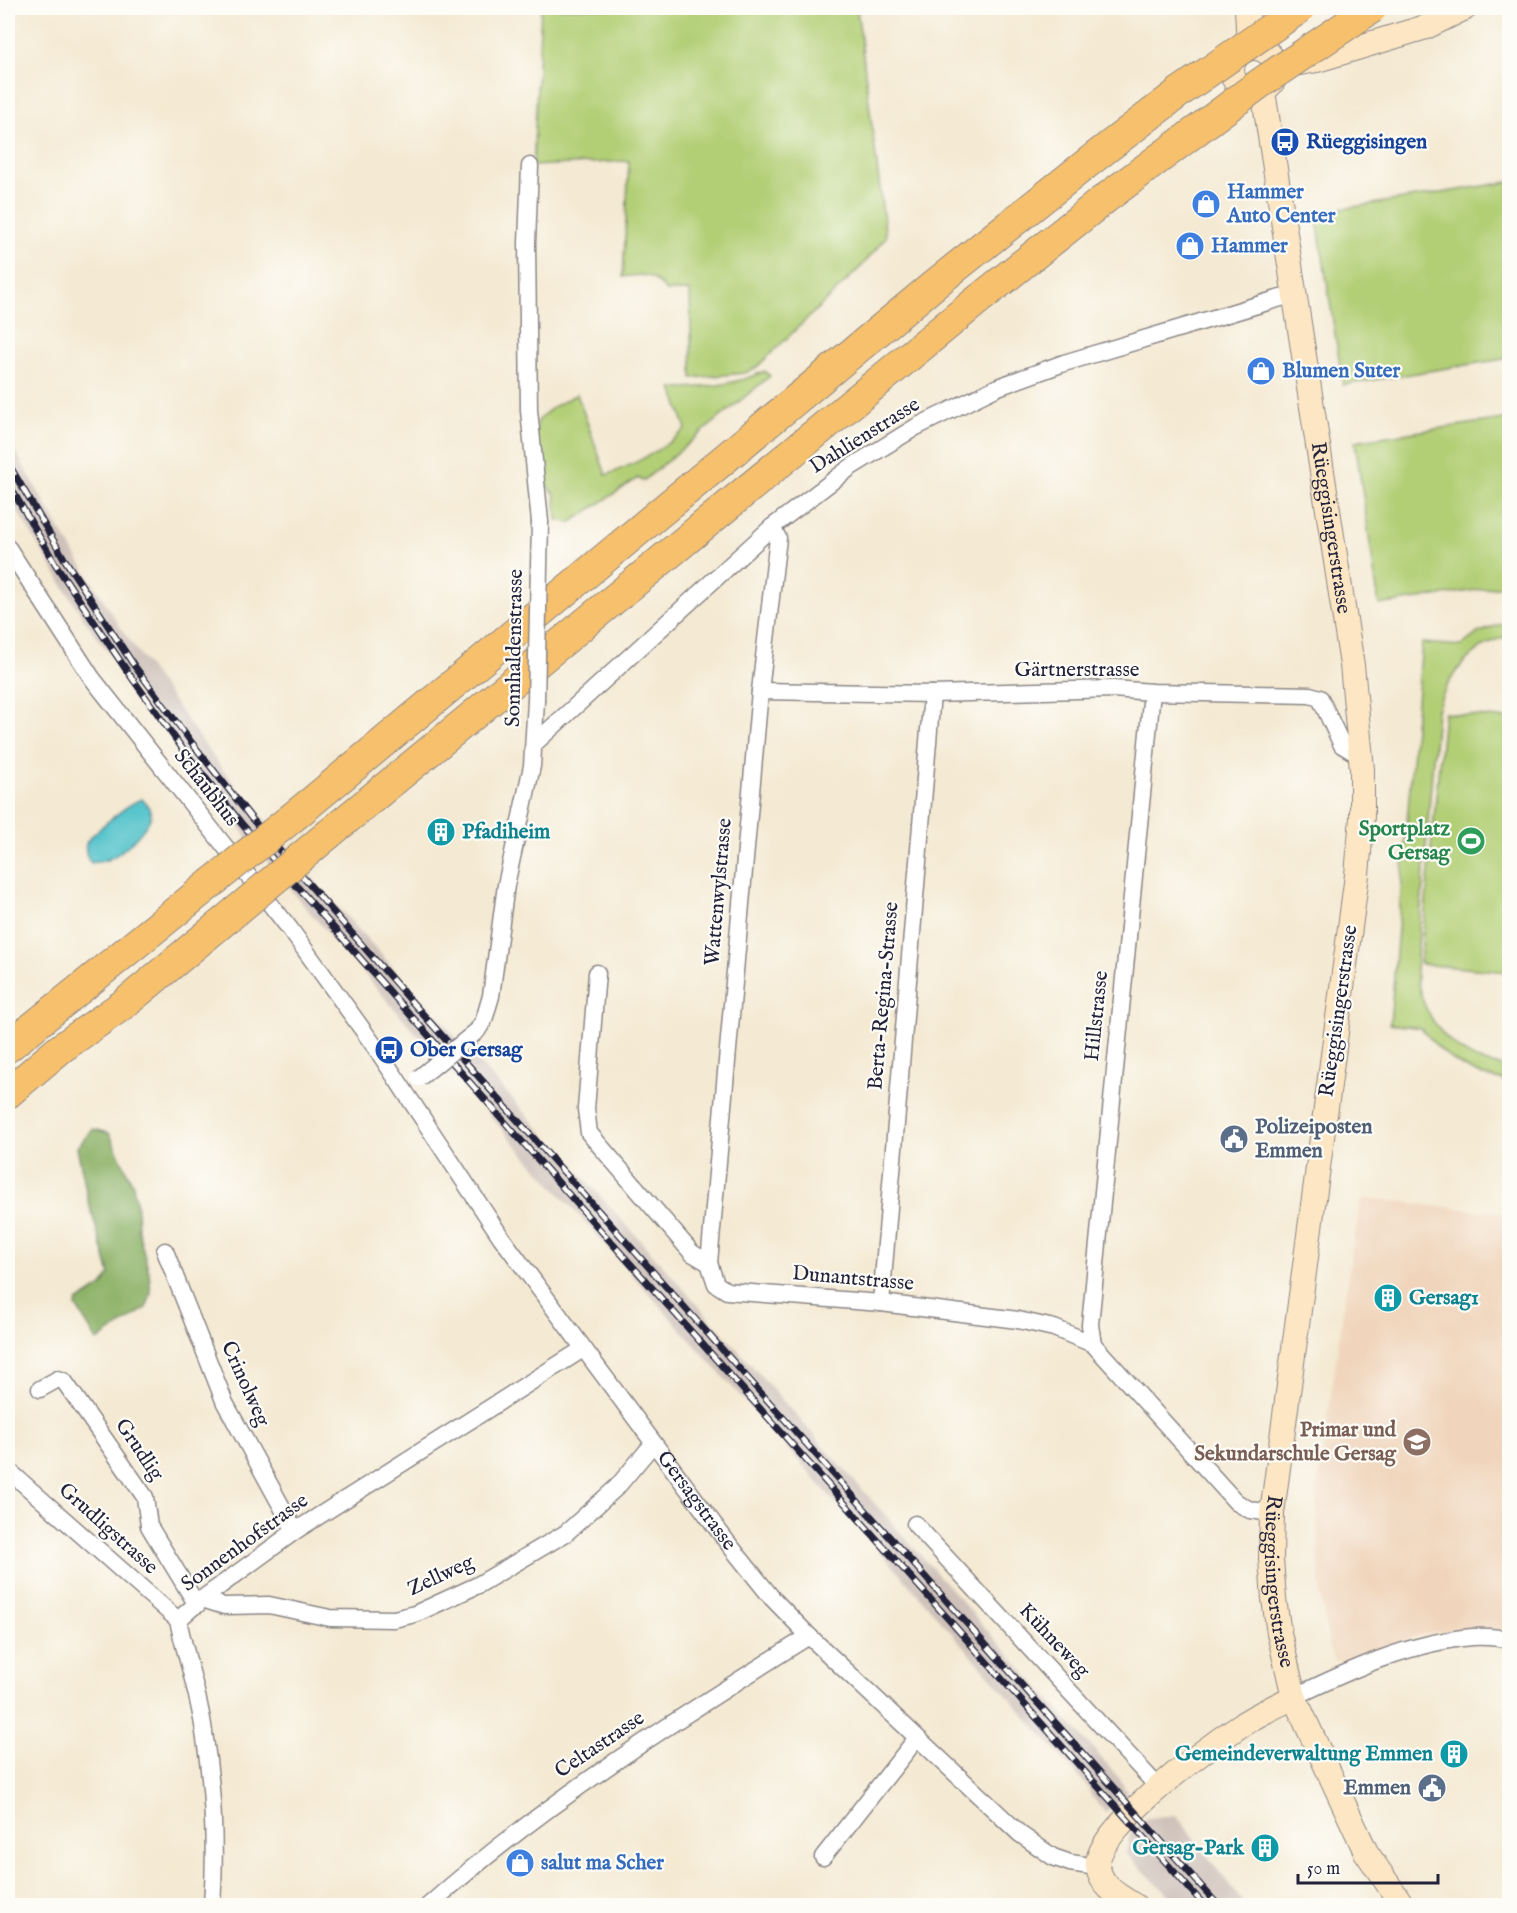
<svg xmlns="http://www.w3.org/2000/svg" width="1517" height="1913" viewBox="0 0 1517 1913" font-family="'IM FELL English',serif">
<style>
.built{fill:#f0d5bc}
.industrial{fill:#cec1b9}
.green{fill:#b2cf76;stroke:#6a7858;stroke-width:1.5}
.forest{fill:#8db267;stroke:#586a51;stroke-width:1.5}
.water{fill:#58c5cc;stroke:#3d7484;stroke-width:1.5}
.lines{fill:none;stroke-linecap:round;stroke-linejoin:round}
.street-casing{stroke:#8b8686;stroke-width:19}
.secondary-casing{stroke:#8b8686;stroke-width:26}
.highway-casing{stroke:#8b8686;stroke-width:32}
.street{stroke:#fff;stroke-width:16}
.secondary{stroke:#fce6c4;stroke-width:24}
.highway{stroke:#f7c06c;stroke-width:30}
.rail-casing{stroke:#22223b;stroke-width:7}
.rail{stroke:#fdfcf7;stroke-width:4.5;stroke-dasharray:14;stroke-linecap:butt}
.street-bridge-casing{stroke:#8b8686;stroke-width:19;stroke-linecap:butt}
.highway-bridge-casing{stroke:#8b8686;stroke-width:32;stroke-linecap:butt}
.street-bridge{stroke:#fff;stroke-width:16}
.highway-bridge{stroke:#f7c06c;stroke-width:30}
.labels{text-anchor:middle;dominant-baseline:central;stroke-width:4.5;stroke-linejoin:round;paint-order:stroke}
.transit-label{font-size:21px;font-weight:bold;fill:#164399;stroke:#fdfcf7;text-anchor:start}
.shop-label{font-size:21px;font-weight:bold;fill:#366cbe;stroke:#fdfcf7;text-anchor:start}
.street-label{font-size:21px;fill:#22223b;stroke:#fdfcf7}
.leisure-label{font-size:21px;font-weight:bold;fill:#27864d;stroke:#fdfcf7;text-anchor:end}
.culture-label{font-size:21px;font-weight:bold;fill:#0d838f;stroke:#fdfcf7;text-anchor:start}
.service-label{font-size:21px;font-weight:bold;fill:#4e5e75;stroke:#fdfcf7;text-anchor:start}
.education-label{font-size:21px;font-weight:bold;fill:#785e54;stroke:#fdfcf7;text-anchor:end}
</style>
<rect width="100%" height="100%" fill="#fdfcf7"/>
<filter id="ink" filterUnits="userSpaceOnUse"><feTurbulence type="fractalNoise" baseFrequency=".0167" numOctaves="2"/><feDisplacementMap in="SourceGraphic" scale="12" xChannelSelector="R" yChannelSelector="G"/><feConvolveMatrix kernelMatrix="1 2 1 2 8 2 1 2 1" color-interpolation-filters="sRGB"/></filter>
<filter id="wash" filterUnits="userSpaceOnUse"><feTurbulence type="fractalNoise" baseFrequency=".008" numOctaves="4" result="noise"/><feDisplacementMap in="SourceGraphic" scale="24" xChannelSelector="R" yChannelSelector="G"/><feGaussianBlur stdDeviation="1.35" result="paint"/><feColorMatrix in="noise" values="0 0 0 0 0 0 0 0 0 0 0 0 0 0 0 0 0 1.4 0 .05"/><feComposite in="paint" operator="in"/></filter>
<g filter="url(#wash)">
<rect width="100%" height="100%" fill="#f4e9d2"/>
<!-- built -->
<polygon class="built" points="1367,1198 1509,1214 1509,1630 1491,1629 1457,1631 1420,1635 1359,1657 1335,1661 1331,1655 1321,1599 1316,1500 1352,1249 1361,1200"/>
<!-- industrial -->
<g class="industrial">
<polygon points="8,438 59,528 120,627 220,766 319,886 632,1231 1120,1779 1127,1792 1106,1812 1091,1796 1088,1787 904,1579 399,1014 301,902 205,786 83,618 8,496"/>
<polygon points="1176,1815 1245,1905 1179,1905 1126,1854 1130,1834 1147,1818"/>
</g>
<!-- green -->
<g class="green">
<path d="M541,8H857L886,237L863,265L757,367L745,373L692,378L690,291H666C652,274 644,273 623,277L629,161L533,166Z"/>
<polygon points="1509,182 1509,358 1343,385 1316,213"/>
<path d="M765,371L770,376L643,481L638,478L570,523L557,520L555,494C552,492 550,490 548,488C541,478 531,429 539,420C548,408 564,402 577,394L606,475C636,464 662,450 686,429L672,388C705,388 735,385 765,371Z"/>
<polygon points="1509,418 1509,585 1379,605 1355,441"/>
<path d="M1509,621V635C1473,646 1448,673 1437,710L1416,971C1421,1020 1458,1065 1509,1066V1081C1471,1077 1444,1058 1421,1028L1390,1024L1422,643L1461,646L1478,633Z"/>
<polygon points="1444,713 1509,719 1509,972 1420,964"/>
</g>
<!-- forest -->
<polygon class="forest" points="93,1129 109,1133 133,1185 137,1206 138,1231 149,1272 151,1294 146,1308 97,1341 76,1306 77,1302 102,1286 110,1274 88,1200 77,1147"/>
<!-- water -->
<path class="water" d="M142,799C146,803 151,810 151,815C149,828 121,854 109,859C104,862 97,862 91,863C86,858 84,847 87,841C97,830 128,803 142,799Z"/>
</g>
<g filter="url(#ink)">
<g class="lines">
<!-- street casing -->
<g class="street-casing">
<g id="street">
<polyline points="530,166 527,243 529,410 540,522"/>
<path id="s1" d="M8,548L92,678L290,929L378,1051L501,1237L727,1542L772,1598L809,1636L1020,1834L1053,1857L1070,1863L1097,1867"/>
<polyline points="760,691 932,694 1113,689 1152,692 1310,695 1320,698 1342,745 1362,757"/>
<polyline points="535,743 772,527 851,467 916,427 998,387 1064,363 1294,294"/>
<polyline points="597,973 586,1109 589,1133 692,1253 709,1263 716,1284 727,1291 881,1303 1018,1320 1054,1328 1093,1344 1236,1502 1250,1510 1272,1513"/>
<polyline points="477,1031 484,1020 491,996 506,885 532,766 536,701"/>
<polyline points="165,1251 225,1403 295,1531"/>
<polyline points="709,1263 760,691 778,538 772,527"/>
<polyline points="881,1303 932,694"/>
<polyline points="1093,1344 1090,1325 1152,692"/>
<polyline points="40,1389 58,1379 64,1381 145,1497 149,1526 197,1605"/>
<polyline points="8,1470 178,1620"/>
<polyline points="915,1524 1159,1788"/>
<polyline points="202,1599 224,1606 269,1605 330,1618 394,1619 415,1614 478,1585 566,1533 617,1487 653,1444"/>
<path d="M1294,1697C1350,1670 1410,1642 1473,1637C1485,1636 1498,1638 1510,1639"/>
<polyline points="823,1857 917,1738"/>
<path d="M212,1906C216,1848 213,1788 204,1732C199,1694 186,1658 178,1620L202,1599L295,1531L583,1349"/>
<path d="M428,1906C545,1802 677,1719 809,1636"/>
</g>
</g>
<!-- secondary casing -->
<g class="secondary-casing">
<g id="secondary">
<polyline points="1247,8 1249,48"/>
<circle cx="1254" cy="70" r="22"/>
<polyline points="1294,64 1317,60 1426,27 1465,8"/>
<path id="s2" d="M1263,91L1352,665L1362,769V817L1357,875L1272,1513L1271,1559L1274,1599L1279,1633L1294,1697L1366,1852L1403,1906"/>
<path d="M1135,1906C1119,1896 1101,1887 1098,1867C1092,1831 1211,1745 1241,1725C1258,1714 1276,1706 1294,1697"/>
</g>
</g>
<!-- highway casing -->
<g class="highway-casing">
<g id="highway">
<polyline points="309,804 940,280 1095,157"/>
<polyline points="330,833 974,303 1102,201"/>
<polyline points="8,1047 210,884"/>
<polyline points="8,1093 60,1049 124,1004 235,912"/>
</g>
</g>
<!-- street -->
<use href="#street" class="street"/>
<!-- secondary -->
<use href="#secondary" class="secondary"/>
<!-- highway -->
<use href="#highway" class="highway"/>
<!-- rail casing -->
<g class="rail-casing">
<g id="rail">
<polyline points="8,463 65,560 133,664 192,743 252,819 412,1002 1219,1906"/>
<polyline points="8,483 56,565 127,671 182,748 241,823 594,1223 1205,1906"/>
</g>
</g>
<!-- rail -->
<use href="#rail" class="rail"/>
<!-- street-bridge casing -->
<g class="street-bridge-casing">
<g id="street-bridge">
<polyline points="536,701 540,522"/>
<polyline points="419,1078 477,1031"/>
</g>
</g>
<!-- highway-bridge casing -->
<g class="highway-bridge-casing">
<g id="highway-bridge">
<polyline points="1095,157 1181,91 1300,8"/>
<polyline points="1102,201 1259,84 1372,8"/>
<polyline points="210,884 309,804"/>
<polyline points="235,912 330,833"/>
</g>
</g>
<!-- street-bridge -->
<use href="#street-bridge" class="street-bridge"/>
<!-- highway-bridge -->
<use href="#highway-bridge" class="highway-bridge"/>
</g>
</g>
<!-- icons -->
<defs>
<g id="bus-disc" transform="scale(1.5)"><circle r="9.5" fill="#1a4fb4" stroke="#fdfcf7"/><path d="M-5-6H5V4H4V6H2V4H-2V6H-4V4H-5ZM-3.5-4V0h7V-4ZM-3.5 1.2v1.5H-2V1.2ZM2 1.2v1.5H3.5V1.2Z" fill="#fff"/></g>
<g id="shop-disc" transform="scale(1.5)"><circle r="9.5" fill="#3f7fe0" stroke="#fdfcf7"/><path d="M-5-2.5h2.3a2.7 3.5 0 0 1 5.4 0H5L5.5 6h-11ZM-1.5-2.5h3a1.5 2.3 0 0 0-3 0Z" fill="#fff"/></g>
<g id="building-disc" transform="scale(1.5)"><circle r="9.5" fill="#0f9aa8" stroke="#fdfcf7"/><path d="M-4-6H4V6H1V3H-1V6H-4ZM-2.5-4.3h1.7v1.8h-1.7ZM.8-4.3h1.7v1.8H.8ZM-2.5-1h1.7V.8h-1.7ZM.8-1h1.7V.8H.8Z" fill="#fff"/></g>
<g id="stadium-disc" transform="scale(1.5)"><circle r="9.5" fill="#2e9e5b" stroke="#fdfcf7"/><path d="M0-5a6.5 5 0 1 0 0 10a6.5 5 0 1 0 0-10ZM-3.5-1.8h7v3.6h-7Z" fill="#fff"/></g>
<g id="civic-disc" transform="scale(1.5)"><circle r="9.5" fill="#5c6f8a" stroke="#fdfcf7"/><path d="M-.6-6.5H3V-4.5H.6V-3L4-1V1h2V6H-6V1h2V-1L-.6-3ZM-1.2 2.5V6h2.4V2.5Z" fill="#fff"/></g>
<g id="school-disc" transform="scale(1.5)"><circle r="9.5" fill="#8d6e63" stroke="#fdfcf7"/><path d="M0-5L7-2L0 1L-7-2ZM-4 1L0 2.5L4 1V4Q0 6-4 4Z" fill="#fff"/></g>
</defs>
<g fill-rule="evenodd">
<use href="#bus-disc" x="1285" y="142"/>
<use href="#shop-disc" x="1206" y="204"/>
<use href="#shop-disc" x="1190" y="246"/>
<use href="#shop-disc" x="1261" y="371"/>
<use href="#building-disc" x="441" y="832"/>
<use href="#stadium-disc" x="1471" y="841"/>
<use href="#bus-disc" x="389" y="1050"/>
<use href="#civic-disc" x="1234" y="1139"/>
<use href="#building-disc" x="1388" y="1298"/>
<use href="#school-disc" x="1417" y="1442"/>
<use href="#building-disc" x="1454" y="1754"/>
<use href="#civic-disc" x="1432" y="1788"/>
<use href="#building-disc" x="1265" y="1848"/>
<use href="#shop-disc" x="520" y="1863"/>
</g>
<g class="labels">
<!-- transit labels -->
<g class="transit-label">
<text x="1306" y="142">Rüeggisingen</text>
<text x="410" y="1050">Ober Gersag</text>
</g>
<!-- shop labels -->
<g class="shop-label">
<text x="1227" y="192">Hammer<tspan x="1227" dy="24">Auto Center</tspan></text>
<text x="1211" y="246">Hammer</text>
<text x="1282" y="371">Blumen Suter</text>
<text x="541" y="1863">salut ma Scher</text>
</g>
<!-- street labels -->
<g class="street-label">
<text transform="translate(865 436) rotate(-32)">Dahlienstrasse</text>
<text stroke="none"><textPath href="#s2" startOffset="442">Rüeggisingerstrasse</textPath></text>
<text transform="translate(515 648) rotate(-89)">Sonnhaldenstrasse</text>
<text x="1077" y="670">Gärtnerstrasse</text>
<text transform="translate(206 788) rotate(52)">Schaubhus</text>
<text transform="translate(719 892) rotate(-85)">Wattenwylstrasse</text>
<text transform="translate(884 996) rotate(-85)">Berta-Regina-Strasse</text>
<text transform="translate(1339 1011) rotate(-82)">Rüeggisingerstrasse</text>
<text transform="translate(1097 1016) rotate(-84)">Hillstrasse</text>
<text transform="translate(853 1279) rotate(5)">Dunantstrasse</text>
<text transform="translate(245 1384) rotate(66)">Crinolweg</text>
<text transform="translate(139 1450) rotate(56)">Grudlig</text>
<text stroke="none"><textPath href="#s1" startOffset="1176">Gersagstrasse</textPath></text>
<text transform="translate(108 1529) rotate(42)">Grudligstrasse</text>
<text transform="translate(245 1543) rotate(-36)">Sonnenhofstrasse</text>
<text transform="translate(441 1576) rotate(-25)">Zellweg</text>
<text stroke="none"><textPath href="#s2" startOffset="1504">Rüeggisingerstrasse</textPath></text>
<text transform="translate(1054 1641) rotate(47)">Kühneweg</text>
<text transform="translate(600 1745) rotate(-34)">Celtastrasse</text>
</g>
<!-- leisure labels -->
<g class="leisure-label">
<text x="1450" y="829">Sportplatz<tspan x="1450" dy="24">Gersag</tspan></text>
</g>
<!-- culture labels -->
<g class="culture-label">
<text x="462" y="832">Pfadiheim</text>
<text x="1409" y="1298">Gersag1</text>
<text x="1433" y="1754" text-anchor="end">Gemeindeverwaltung Emmen</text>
<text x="1244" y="1848" text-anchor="end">Gersag-Park</text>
</g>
<!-- service labels -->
<g class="service-label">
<text x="1255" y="1127">Polizeiposten<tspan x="1255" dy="24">Emmen</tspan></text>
<text x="1411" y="1788" text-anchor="end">Emmen</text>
</g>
<!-- education labels -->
<g class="education-label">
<text x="1396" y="1430">Primar und<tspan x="1396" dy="24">Sekundarschule Gersag</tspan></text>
</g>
</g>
<!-- margin -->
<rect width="1517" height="1913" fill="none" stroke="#fdfcf7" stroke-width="30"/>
<!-- scale -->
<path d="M1298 1874v9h140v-9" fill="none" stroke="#22223b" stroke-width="3"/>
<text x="1307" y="1874" font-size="18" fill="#22223b" stroke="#fdfcf7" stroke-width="4.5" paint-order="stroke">50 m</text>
</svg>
